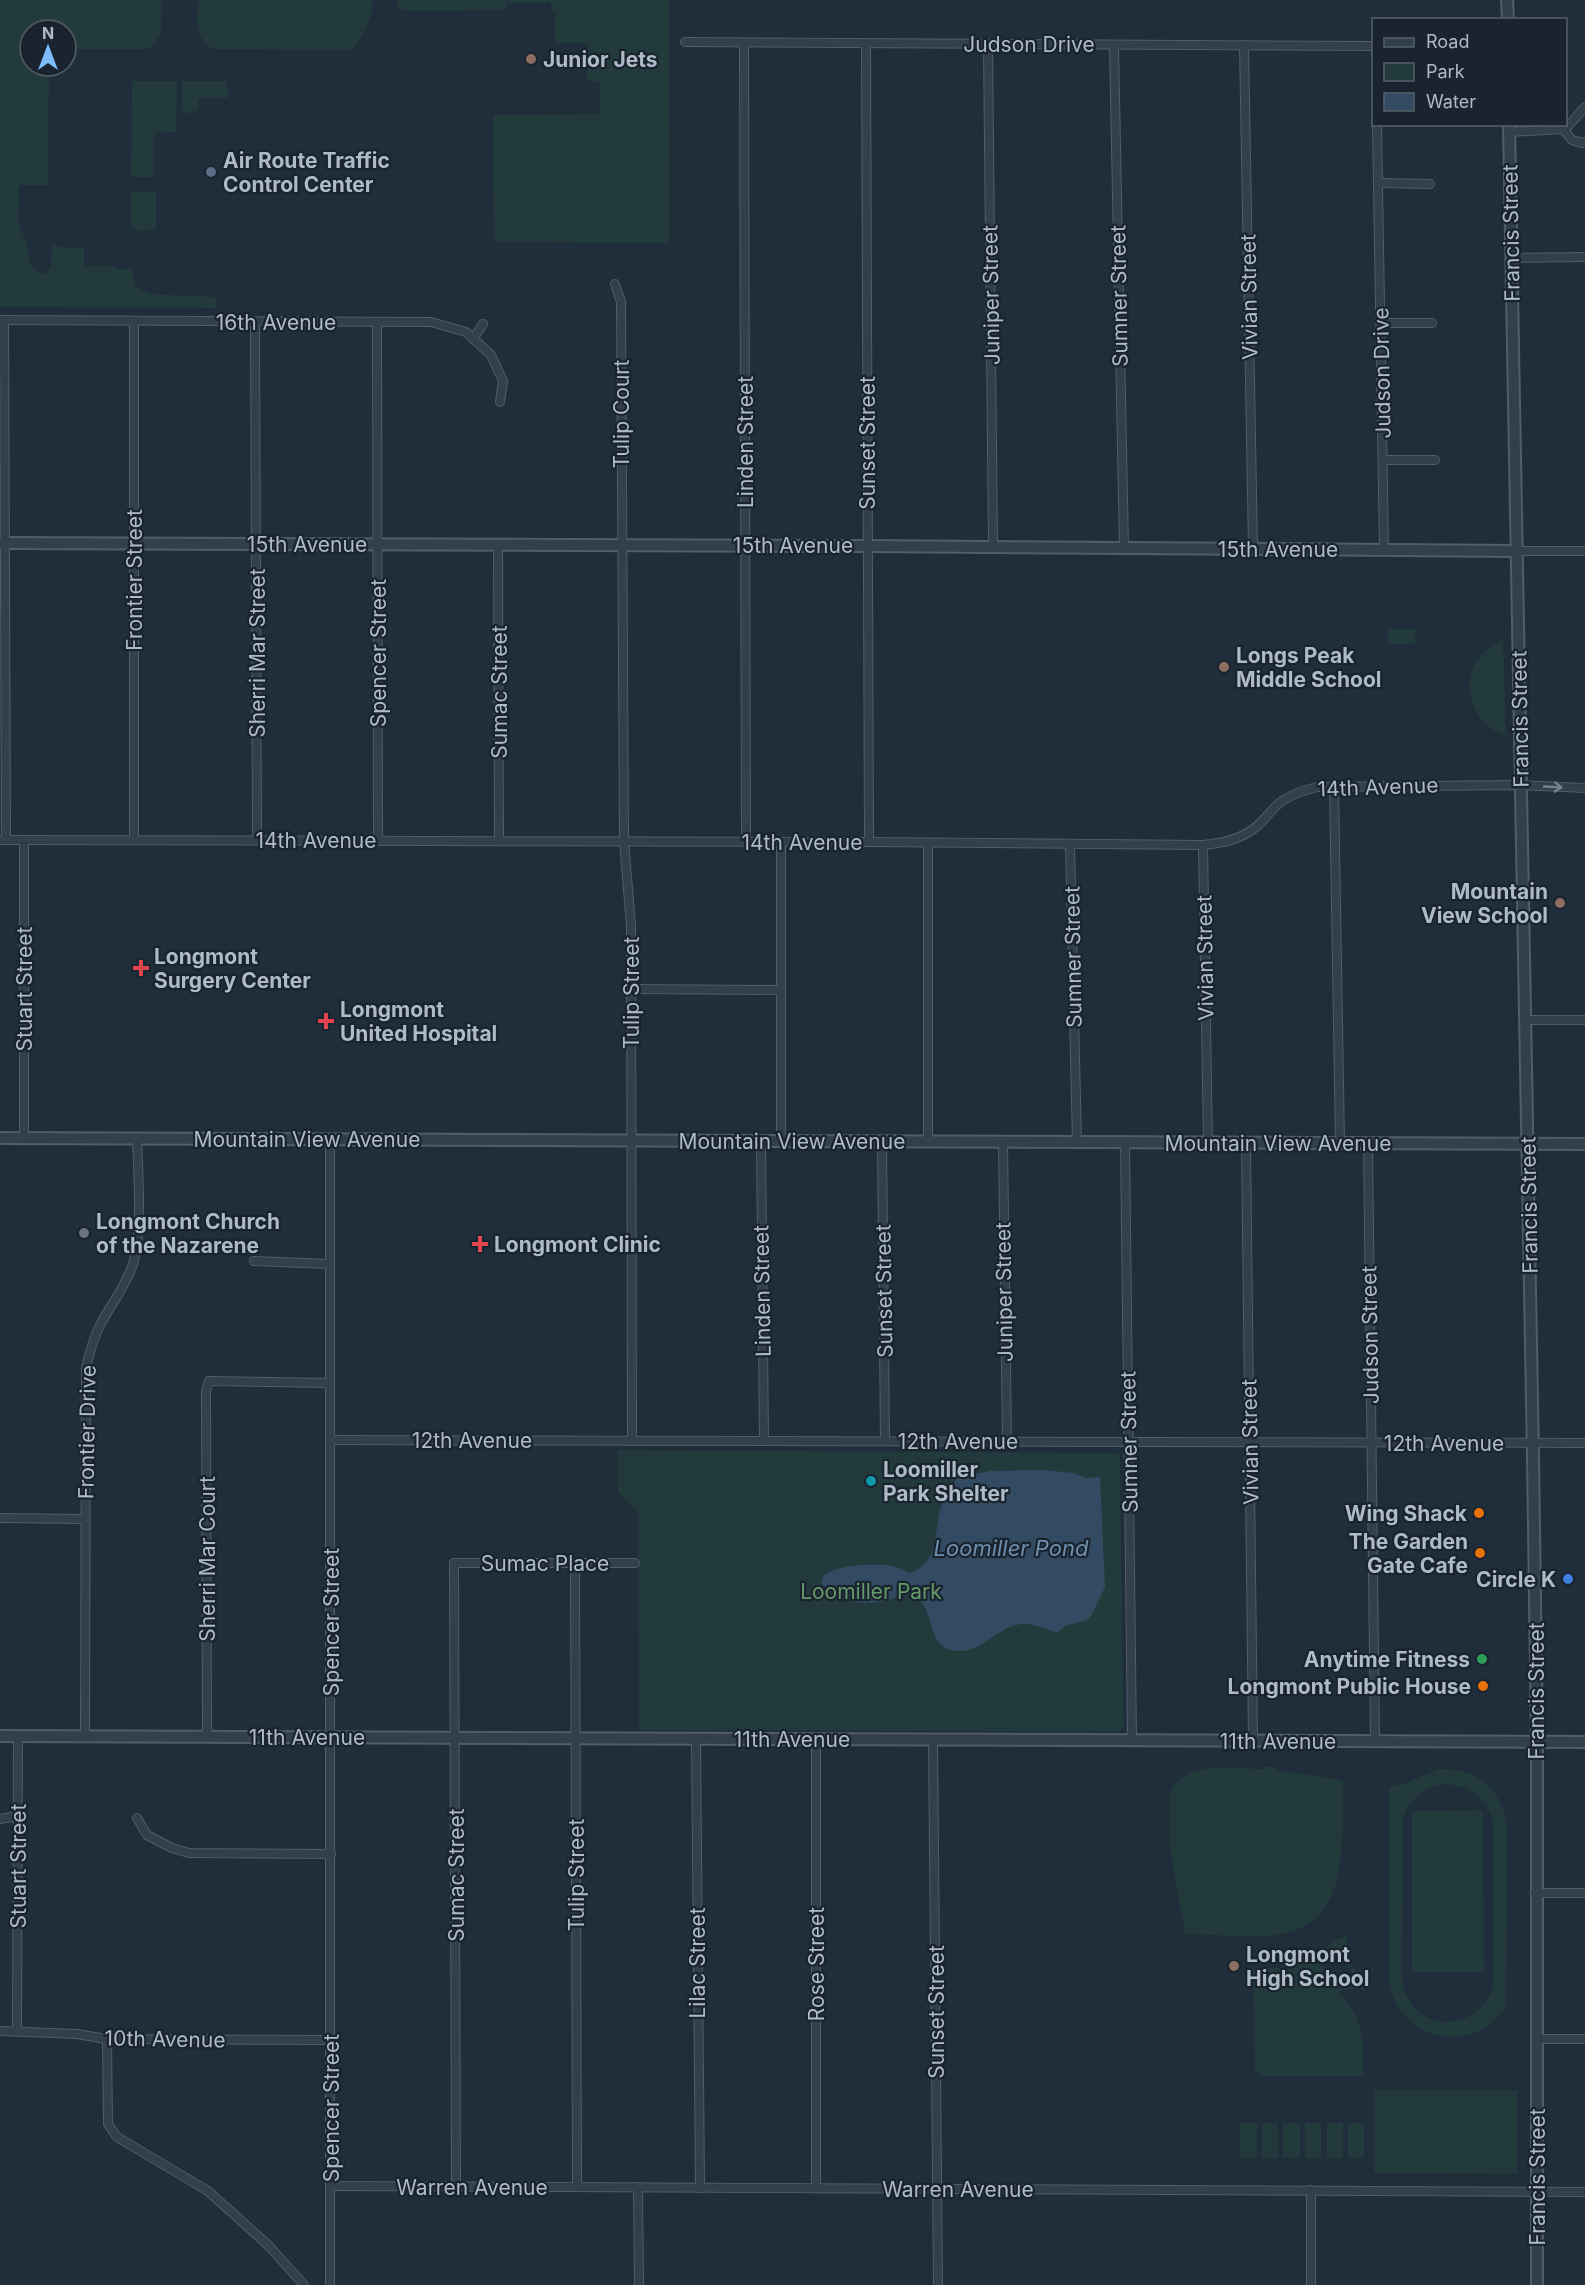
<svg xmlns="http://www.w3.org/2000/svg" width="1585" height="2285" viewBox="0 0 1585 2285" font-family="Inter,sans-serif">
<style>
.green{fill:#223a3b;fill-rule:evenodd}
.water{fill:#324b62}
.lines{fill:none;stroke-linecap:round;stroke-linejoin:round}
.minor-casing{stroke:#515d68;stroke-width:10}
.tertiary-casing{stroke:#515d68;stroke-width:14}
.minor{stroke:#333f4a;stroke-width:8}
.tertiary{stroke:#333f4a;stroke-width:10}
.oneway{stroke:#77838f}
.education-dot{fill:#8d6e63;stroke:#19242f;stroke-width:2}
.service-dot{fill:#5c6f8a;stroke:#19242f;stroke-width:2}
.health-dot{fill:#e0444e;stroke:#19242f;stroke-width:2}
.worship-dot{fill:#6b7280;stroke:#19242f;stroke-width:2}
.culture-dot{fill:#0f9aa8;stroke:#19242f;stroke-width:2}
.food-dot{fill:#e8710a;stroke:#19242f;stroke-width:2}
.shop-dot{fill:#3f7fe0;stroke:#19242f;stroke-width:2}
.leisure-dot{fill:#2e9e5b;stroke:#19242f;stroke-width:2}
.labels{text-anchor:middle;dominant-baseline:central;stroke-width:4.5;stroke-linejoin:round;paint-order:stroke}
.street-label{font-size:21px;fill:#aebac7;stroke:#19242f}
.poi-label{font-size:21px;font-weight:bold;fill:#aebac7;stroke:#19242f;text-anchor:start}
.park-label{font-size:21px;fill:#64986b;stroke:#19242f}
.water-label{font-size:22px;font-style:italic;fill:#6d8eac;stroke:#19242f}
</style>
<rect width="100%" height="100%" fill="#202d3a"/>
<!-- green -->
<g class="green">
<polygon points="0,0 162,0 161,34 152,47 146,49 66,49 66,30 30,30 30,66 49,66 48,185 19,185 18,221 27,245 31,266 38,273 47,273 51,266 52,244 60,247 84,248 84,266 116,266 117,269 132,269 135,285 149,294 214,297 217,301 217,308 0,307"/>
<path d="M198,0H373C373,18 363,36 353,50L214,49C193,40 198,19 198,0Z"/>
<polygon points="397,0 669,0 670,243 494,242 493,115 600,114 600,82 587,81 588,43 555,43 555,12 551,11 551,3 507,3 506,10 404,11 398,7"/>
<polygon points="132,81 177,81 176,132 154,133 154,177 131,177"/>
<polygon points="182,81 226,81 229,95 226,98 201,98 198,100 199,108 194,112 182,114"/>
<polygon points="131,191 156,192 156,230 137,231 131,226"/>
<polygon points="1387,629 1415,629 1415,644 1388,644"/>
<path d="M1503,639L1506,736C1477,726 1460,694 1475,664C1481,652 1492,646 1503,639Z"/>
<polygon points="618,1450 1118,1453 1120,1458 1124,1727 1117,1732 639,1730 638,1511 618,1492"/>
<path d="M1264,1767H1276V1770L1343,1780C1341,1837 1354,1925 1277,1935C1247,1939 1215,1934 1185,1934L1170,1848V1793C1185,1759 1232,1768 1263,1769Z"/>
<path d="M1439,1769C1477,1768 1500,1787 1507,1824L1506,2006C1474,2058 1399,2041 1389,1982V1786C1406,1786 1422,1775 1439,1769ZM1441,1784C1466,1784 1488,1796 1493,1823V1987C1480,2026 1427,2037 1407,1996C1402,1987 1402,1978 1402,1968L1403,1819C1409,1800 1422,1789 1441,1784Z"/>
<polygon points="1483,1810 1484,1972 1412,1972 1412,1811"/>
<polygon points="1346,1936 1353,1966 1357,1971 1352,1974 1349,1968 1327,1947 1334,1941"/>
<path d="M1291,1949L1360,1986H1366L1365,1991L1359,1988L1338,1991C1366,2021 1363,2037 1363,2076H1260L1255,2070L1253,1967L1281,1968Z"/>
<polygon points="1374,2090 1517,2090 1517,2174 1374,2173"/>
<rect x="1240" y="2123" width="17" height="35"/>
<rect x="1262" y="2123" width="16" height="35"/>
<rect x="1283" y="2123" width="17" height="35"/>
<rect x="1305" y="2123" width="16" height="35"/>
<rect x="1327" y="2123" width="16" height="35"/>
<rect x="1348" y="2123" width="16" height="35"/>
</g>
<!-- water -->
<path class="water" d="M1044,1470L1073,1473L1086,1478L1100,1477L1105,1587L1091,1616L1085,1621L1067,1625L1057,1633C1047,1629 1034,1623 1022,1624C999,1626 984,1651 960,1651C923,1651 938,1609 914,1596C907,1592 899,1596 892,1599C867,1607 839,1603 821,1583L824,1575C837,1565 879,1562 896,1567C900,1568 904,1571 909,1573C941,1565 933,1526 943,1501C947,1491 956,1482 959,1472L962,1475H969L991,1471Z"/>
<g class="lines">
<!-- minor casing -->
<g class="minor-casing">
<g id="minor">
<polyline points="685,42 1374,46"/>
<polyline points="744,43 746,842"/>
<polyline points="866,44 869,842"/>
<polyline points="988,44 993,546"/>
<polyline points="1114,45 1124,548"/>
<polyline points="1244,45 1253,549"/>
<polyline points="1377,124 1384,550"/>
<polyline points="1563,129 1572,140 1582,143 1585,142"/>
<polyline points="1510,132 1563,129 1569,125 1585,107"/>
<polyline points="1378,183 1430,184"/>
<polyline points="1512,258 1585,257"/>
<polyline points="615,284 621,302 624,841 631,925 632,1441"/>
<polyline points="0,320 431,322 466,332 491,355 503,381 500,402"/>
<polyline points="4,320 6,840"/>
<polyline points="134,321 134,840"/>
<polyline points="255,322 257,840"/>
<polyline points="377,322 378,840"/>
<polyline points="1381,323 1432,323"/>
<polyline points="473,339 483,324"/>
<polyline points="1383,460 1435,460"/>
<polyline points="498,544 499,840"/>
<polyline points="1517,551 1585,551"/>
<polyline points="1334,786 1340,1143"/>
<path d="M0,840L869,842L1203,845C1222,843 1240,840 1256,827C1265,820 1272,808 1282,801C1293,794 1304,790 1317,787L1521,785L1585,788"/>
<polyline points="24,840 24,1138"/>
<polyline points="928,843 928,1142"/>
<polyline points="1070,844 1077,1142"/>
<polyline points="1203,845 1208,1143"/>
<polyline points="631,989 781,990"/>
<polyline points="1526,1020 1585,1020"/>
<polyline points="761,1141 764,1441"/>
<polyline points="781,1141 781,842"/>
<polyline points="882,1141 885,1441"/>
<polyline points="1003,1142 1007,1442"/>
<polyline points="1125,1142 1132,1741"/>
<polyline points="1246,1143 1253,1741"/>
<polyline points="1368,1143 1375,1742"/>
<polyline points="254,1261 329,1264"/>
<polyline points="331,1440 1585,1443"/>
<polyline points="0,1518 85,1519"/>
<polyline points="575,1563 577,2187"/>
<path d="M85,1736L86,1369C89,1354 93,1340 100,1325C111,1304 126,1286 133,1264C143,1232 138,1173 137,1138"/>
<polyline points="207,1737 206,1391 209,1381 330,1383"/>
<polyline points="696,1739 700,2188"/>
<polyline points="933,1740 938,2285"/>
<polyline points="137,1818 147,1835 172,1848 189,1853 331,1854"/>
<polyline points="0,1819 17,1816"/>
<polyline points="1535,1893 1585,1893"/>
<polyline points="0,2031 77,2034 107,2039 331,2040"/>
<polyline points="17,2031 18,1736"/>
<polyline points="107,2039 108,2124 117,2137 208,2191 268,2245 304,2285"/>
<polyline points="1536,2039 1585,2039"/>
<polyline points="331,2186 1585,2192"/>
<polyline points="456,2187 454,1563 635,1563"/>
<polyline points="638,2187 639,2285"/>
<polyline points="816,2188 816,1739"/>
<polyline points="1311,2190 1311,2285"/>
<polyline points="330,2285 330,1139"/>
</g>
</g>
<!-- tertiary casing -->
<g class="tertiary-casing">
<g id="tertiary">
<polyline points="1507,0 1508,20"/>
<polyline points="1509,124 1533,1456 1537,1742 1537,2285"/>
<polyline points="0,543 867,546 1517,551"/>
<polyline points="0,1138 1585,1144"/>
<polyline points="0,1736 1585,1742"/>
</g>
</g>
<!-- minor -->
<use href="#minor" class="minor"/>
<!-- tertiary -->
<use href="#tertiary" class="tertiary"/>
</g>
<!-- one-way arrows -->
<defs><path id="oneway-shaft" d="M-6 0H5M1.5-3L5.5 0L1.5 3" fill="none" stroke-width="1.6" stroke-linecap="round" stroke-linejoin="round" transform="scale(1.5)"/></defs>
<use class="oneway" href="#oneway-shaft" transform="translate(1553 787) rotate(3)"/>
<!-- markers -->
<g class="education-dot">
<circle cx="531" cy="59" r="6"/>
<circle cx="1224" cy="667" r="6"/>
<circle cx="1560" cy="903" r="6"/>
<circle cx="1234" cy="1966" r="6"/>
</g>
<circle class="service-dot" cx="211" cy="172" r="6"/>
<g class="health-dot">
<path d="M138 959h6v6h6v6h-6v6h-6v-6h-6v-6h6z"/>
<path d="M323 1012h6v6h6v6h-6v6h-6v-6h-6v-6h6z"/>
<path d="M477 1235h6v6h6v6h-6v6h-6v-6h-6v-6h6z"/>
</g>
<circle class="worship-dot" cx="84" cy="1233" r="6"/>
<circle class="culture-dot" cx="871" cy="1481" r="6"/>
<g class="food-dot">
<circle cx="1479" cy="1513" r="6"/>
<circle cx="1480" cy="1553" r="6"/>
<circle cx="1483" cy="1686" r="6"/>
</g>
<circle class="shop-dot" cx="1568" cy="1579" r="6"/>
<circle class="leisure-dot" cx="1482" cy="1659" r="6"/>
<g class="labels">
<!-- street labels -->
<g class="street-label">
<text x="1029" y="44">Judson Drive</text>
<text transform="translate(1511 233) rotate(-91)">Francis Street</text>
<text transform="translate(991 295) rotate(-91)">Juniper Street</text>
<text transform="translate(1119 296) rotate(-91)">Sumner Street</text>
<text transform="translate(1249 297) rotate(-91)">Vivian Street</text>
<text x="276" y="322">16th Avenue</text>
<text transform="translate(1382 373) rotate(-91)">Judson Drive</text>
<text transform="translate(621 414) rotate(-90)">Tulip Court</text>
<text transform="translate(745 442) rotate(-90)">Linden Street</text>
<text transform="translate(867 443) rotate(-90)">Sunset Street</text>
<text x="307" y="544">15th Avenue</text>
<text x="793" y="545">15th Avenue</text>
<text x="1278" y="549">15th Avenue</text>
<text transform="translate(134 580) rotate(-90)">Frontier Street</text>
<text transform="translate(257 653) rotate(-90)">Sherri Mar Street</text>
<text transform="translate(378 653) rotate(-90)">Spencer Street</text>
<text transform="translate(499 692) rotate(-90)">Sumac Street</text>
<text transform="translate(1520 719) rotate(-91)">Francis Street</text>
<text transform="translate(1378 787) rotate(-2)">14th Avenue</text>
<text x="316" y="840">14th Avenue</text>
<text x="802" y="842">14th Avenue</text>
<text transform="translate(1073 957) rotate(-91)">Sumner Street</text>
<text transform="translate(1205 958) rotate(-91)">Vivian Street</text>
<text transform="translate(24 989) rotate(-90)">Stuart Street</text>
<text transform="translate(631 993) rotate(-90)">Tulip Street</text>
<text x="307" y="1139">Mountain View Avenue</text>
<text x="792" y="1141">Mountain View Avenue</text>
<text x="1278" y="1143">Mountain View Avenue</text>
<text transform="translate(1529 1205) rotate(-91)">Francis Street</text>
<text transform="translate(762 1291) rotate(-91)">Linden Street</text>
<text transform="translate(884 1291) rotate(-91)">Sunset Street</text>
<text transform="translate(1004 1292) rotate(-91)">Juniper Street</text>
<text transform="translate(1370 1335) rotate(-91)">Judson Street</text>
<text transform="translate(87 1432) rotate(-89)">Frontier Drive</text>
<text x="472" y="1440">12th Avenue</text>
<text x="958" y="1441">12th Avenue</text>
<text transform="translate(1129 1442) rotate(-91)">Sumner Street</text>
<text transform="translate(1250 1442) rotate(-91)">Vivian Street</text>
<text x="1444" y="1443">12th Avenue</text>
<text transform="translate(207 1559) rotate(-90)">Sherri Mar Court</text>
<text x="545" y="1563">Sumac Place</text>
<text transform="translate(331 1622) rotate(-90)">Spencer Street</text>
<text transform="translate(1536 1691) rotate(-90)">Francis Street</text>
<text x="307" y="1737">11th Avenue</text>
<text x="792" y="1739">11th Avenue</text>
<text x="1278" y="1741">11th Avenue</text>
<text transform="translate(18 1866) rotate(-90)">Stuart Street</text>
<text transform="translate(456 1875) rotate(-90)">Sumac Street</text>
<text transform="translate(576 1875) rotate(-90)">Tulip Street</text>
<text transform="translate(697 1963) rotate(-90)">Lilac Street</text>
<text transform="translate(816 1964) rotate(-90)">Rose Street</text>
<text transform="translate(936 2012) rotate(-90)">Sunset Street</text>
<text transform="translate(165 2039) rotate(1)">10th Avenue</text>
<text transform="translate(331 2108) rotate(-90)">Spencer Street</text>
<text transform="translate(1537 2177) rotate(-90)">Francis Street</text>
<text x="472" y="2187">Warren Avenue</text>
<text x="958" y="2189">Warren Avenue</text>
</g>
<!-- poi labels -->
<g class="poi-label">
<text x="543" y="59">Junior Jets</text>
<text x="223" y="160">Air Route Traffic<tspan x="223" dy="24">Control Center</tspan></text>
<text x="1236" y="655">Longs Peak<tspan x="1236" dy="24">Middle School</tspan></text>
<text x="1548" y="891" text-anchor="end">Mountain<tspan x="1548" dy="24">View School</tspan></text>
<text x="154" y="956">Longmont<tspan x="154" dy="24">Surgery Center</tspan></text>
<text x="340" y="1009">Longmont<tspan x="340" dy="24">United Hospital</tspan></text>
<text x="96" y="1221">Longmont Church<tspan x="96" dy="24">of the Nazarene</tspan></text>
<text x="494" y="1244">Longmont Clinic</text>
<text x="883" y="1469">Loomiller<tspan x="883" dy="24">Park Shelter</tspan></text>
<text x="1467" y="1513" text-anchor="end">Wing Shack</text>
<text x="1468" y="1541" text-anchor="end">The Garden<tspan x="1468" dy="24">Gate Cafe</tspan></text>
<text x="1556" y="1579" text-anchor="end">Circle K</text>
<text x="1470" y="1659" text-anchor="end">Anytime Fitness</text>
<text x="1471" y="1686" text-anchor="end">Longmont Public House</text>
<text x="1246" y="1954">Longmont<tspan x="1246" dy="24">High School</tspan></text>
</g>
<!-- park labels -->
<g class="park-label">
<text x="871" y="1591">Loomiller Park</text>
</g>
<!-- water labels -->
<g class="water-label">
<text x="1011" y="1548">Loomiller Pond</text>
</g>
</g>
<!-- legend -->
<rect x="1372" y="18" width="195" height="108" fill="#19242f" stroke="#55606c" stroke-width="1.5"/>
<rect x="1384" y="38" width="30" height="9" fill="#333f4a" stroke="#55606c" stroke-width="1.5"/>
<text x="1426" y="48" font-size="18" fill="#aebac7">Road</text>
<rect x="1384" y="63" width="30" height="18" fill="#223a3b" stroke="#55606c" stroke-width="1.5"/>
<text x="1426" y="78" font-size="18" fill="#aebac7">Park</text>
<rect x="1384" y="93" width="30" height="18" fill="#324b62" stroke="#55606c" stroke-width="1.5"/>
<text x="1426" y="108" font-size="18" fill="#aebac7">Water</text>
<!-- north arrow -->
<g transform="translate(48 48)"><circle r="28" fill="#19242f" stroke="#55606c" stroke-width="1.5"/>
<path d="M0-4.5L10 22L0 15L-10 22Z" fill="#7cbbfd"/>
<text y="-9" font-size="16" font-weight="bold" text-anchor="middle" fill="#aebac7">N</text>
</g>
</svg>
